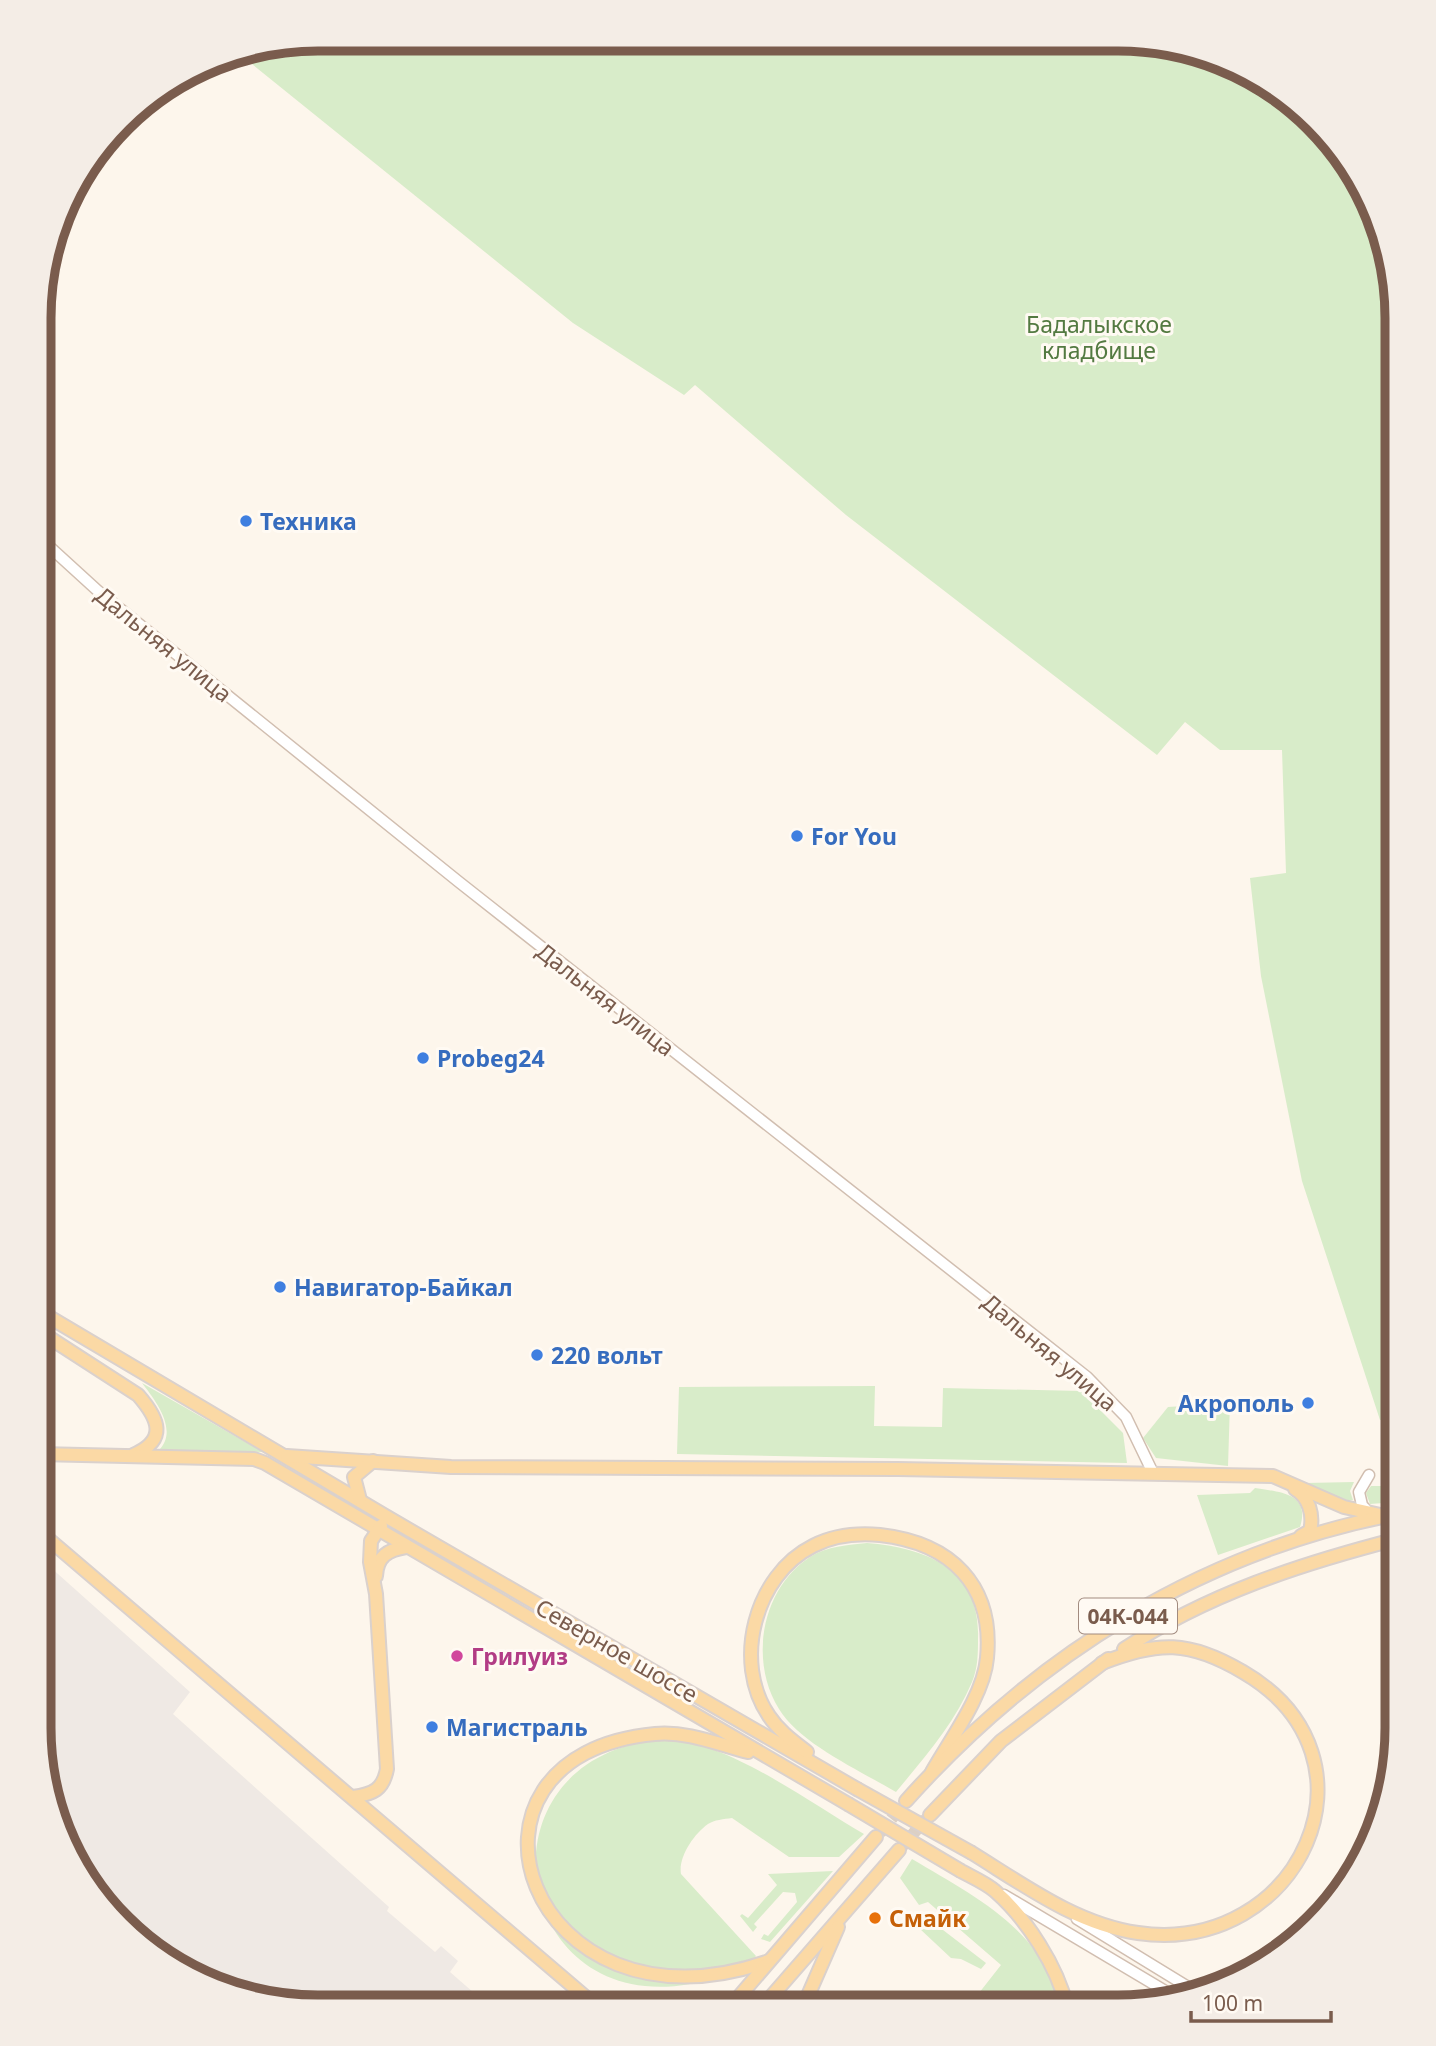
<svg xmlns="http://www.w3.org/2000/svg" width="1436" height="2046" viewBox="0 0 1436 2046" font-family="'Noto Sans',sans-serif">
<style>
.industrial{fill:#efe9e4}
.green{fill:#d8ecc9}
.lines{fill:none;stroke-linecap:round;stroke-linejoin:round}
.major-tunnel{stroke:#dcd0c4;stroke-width:12;stroke-dasharray:12 6;stroke-linecap:butt}
.minor-casing{stroke:#d1beb0;stroke-width:13}
.major-casing{stroke:#dad1cd;stroke-width:16}
.minor{stroke:#fff;stroke-width:10}
.major{stroke:#fbd9a5;stroke-width:12}
.major-bridge-casing{stroke:#dad1cd;stroke-width:16;stroke-linecap:butt}
.major-bridge{stroke:#fbd9a5;stroke-width:12}
.shop-dot{fill:#3f7fe0;stroke:#fffaf3;stroke-width:2.5}
.hotel-dot{fill:#d1479c;stroke:#fffaf3;stroke-width:2.5}
.food-dot{fill:#e8710a;stroke:#fffaf3;stroke-width:2.5}
.labels{text-anchor:middle;dominant-baseline:central;stroke-width:6;stroke-linejoin:round;paint-order:stroke}
.shield{fill:#fffaf3;stroke:#a28b7f;stroke-width:2}
.shield-label{font-size:21px;font-weight:bold;fill:#7a5c4d}
.park-label{font-size:23px;fill:#537a41;stroke:#fffaf3}
.shop-label{font-size:23px;font-weight:bold;fill:#366cbe;stroke:#fffaf3;text-anchor:start}
.street-label{font-size:23px;fill:#7a5c4d;stroke:#fffaf3}
.hotel-label{font-size:23px;font-weight:bold;fill:#b23c85;stroke:#fffaf3;text-anchor:start}
.food-label{font-size:23px;font-weight:bold;fill:#c56008;stroke:#fffaf3;text-anchor:start}
.rim{fill:none;stroke:#7a5c4d;stroke-width:9}
</style>
<rect width="100%" height="100%" fill="#fdf6ec"/>
<!-- industrial -->
<polygon class="industrial" points="39,1557 190,1692 173,1714 389,1907 387,1911 435,1952 441,1946 458,1961 450,1972 489,2006 282,2005 162,1960 108,1912 67,1851 39,1729"/>
<!-- green -->
<g class="green">
<polygon points="318,39 1155,41 1225,60 1288,96 1369,195 1397,317 1397,1417 1380,1420 1302,1181 1261,976 1250,878 1286,873 1282,750 1220,750 1185,722 1157,755 846,515 695,385 684,395 573,323 237,52"/>
<path d="M142,1383L263,1452L159,1450C179,1430 155,1400 142,1383Z"/>
<polygon points="875,1386 874,1426 942,1427 943,1388 1081,1391 1123,1433 1127,1463 677,1454 679,1387"/>
<polygon points="1230,1403 1228,1466 1156,1458 1143,1438 1168,1407"/>
<polygon points="1354,1482 1350,1491 1353,1500 1348,1501 1305,1483"/>
<polygon points="1371,1486 1395,1486 1397,1502 1370,1504 1366,1493"/>
<path d="M1255,1488C1279,1492 1311,1493 1300,1527L1218,1555L1197,1495L1250,1493Z"/>
<path d="M867,1543C927,1548 981,1569 978,1639C978,1653 978,1668 972,1682C955,1723 924,1758 896,1792C861,1771 800,1744 779,1709C749,1661 761,1589 810,1557C827,1546 848,1545 867,1543Z"/>
<path d="M668,1739C730,1743 809,1802 864,1834L839,1857H789L732,1818C724,1819 714,1820 708,1824C694,1834 678,1857 681,1874L756,1956C740,1977 714,1980 690,1984C508,2017 470,1751 668,1739Z"/>
<path d="M912,1859C974,1896 1044,1930 1061,2007H968L1001,1965L928,1902L919,1905L900,1878Z"/>
<polygon points="833,1871 770,1942 761,1939 764,1934 768,1936 797,1902 795,1893 783,1892 754,1924 757,1927 753,1932 740,1916 742,1914 748,1918 777,1885 768,1874"/>
<polygon points="930,1920 986,1963 981,1969 961,1959 951,1958 919,1928"/>
<polygon points="861,1996 892,2007 815,2007 816,2001"/>
</g>
<g class="lines">
<!-- major-tunnel -->
<g class="major-tunnel">
<polyline points="880,1833 906,1801"/>
<polyline points="899,1850 926,1819"/>
</g>
<!-- minor casing -->
<g class="minor-casing">
<g id="minor">
<polyline points="41,539 98,591 459,882 1087,1377 1126,1417 1153,1473"/>
<polyline points="1369,1513 1362,1505 1359,1492 1369,1475"/>
<polyline points="1004,1895 1172,1995"/>
<polyline points="1077,1919 1193,1990"/>
</g>
</g>
<!-- major casing -->
<g class="major-casing">
<g id="major">
<polyline points="39,1311 387,1517 857,1789"/>
<path d="M39,1331L138,1395C159,1419 168,1440 133,1455"/>
<polyline points="39,1454 254,1459 265,1463 848,1804"/>
<polyline points="287,1456 451,1467 898,1469 1273,1476 1344,1507 1385,1516"/>
<path d="M1295,1489C1309,1497 1314,1515 1310,1531L1301,1536"/>
<polyline points="360,1500 354,1477 373,1461"/>
<polyline points="39,1531 596,2006"/>
<path d="M376,1576C377,1556 388,1550 406,1547"/>
<path d="M1124,1649C1208,1594 1300,1564 1397,1539"/>
<path d="M748,1752C717,1744 688,1731 655,1734C429,1755 527,2046 769,1961"/>
<path d="M807,1752C793,1741 779,1731 769,1716C732,1662 755,1575 813,1546C834,1535 858,1533 880,1535C951,1543 994,1585 987,1658C984,1695 950,1740 932,1772"/>
<path d="M353,1797C373,1794 383,1790 387,1769L376,1594L370,1562L371,1541L381,1526"/>
<path d="M906,1801C1037,1654 1203,1551 1397,1514"/>
<polyline points="930,1815 1001,1741 1108,1659"/>
<path d="M972,1853C1024,1885 1076,1924 1138,1933C1299,1956 1391,1758 1243,1672C1189,1640 1158,1641 1102,1663"/>
<path d="M961,1871C972,1877 986,1883 995,1891C1027,1919 1057,1966 1067,2007"/>
<polyline points="731,2006 876,1837"/>
<polyline points="763,2006 899,1850"/>
<polyline points="803,2007 838,1927"/>
</g>
</g>
<!-- minor -->
<use href="#minor" class="minor"/>
<!-- major -->
<use href="#major" class="major"/>
<!-- major-bridge casing -->
<g class="major-bridge-casing">
<g id="major-bridge">
<polyline points="857,1789 972,1853"/>
<polyline points="848,1804 961,1871"/>
</g>
</g>
<!-- major-bridge -->
<use href="#major-bridge" class="major-bridge"/>
</g>
<!-- markers -->
<g class="shop-dot">
<circle cx="246" cy="521" r="7"/>
<circle cx="797" cy="836" r="7"/>
<circle cx="423" cy="1058" r="7"/>
<circle cx="280" cy="1287" r="7"/>
<circle cx="537" cy="1355" r="7"/>
<circle cx="1308" cy="1403" r="7"/>
<circle cx="432" cy="1727" r="7"/>
</g>
<circle class="hotel-dot" cx="457" cy="1656" r="7"/>
<circle class="food-dot" cx="875" cy="1918" r="7"/>
<g class="labels">
<!-- shield labels -->
<rect class="shield" x="1079" y="1598.5" width="98" height="35" rx="5"/>
<g class="shield-label">
<text x="1128" y="1616">04К-044</text>
</g>
<!-- park labels -->
<g class="park-label">
<text x="1099" y="324">Бадалыкское<tspan x="1099" dy="26">кладбище</tspan></text>
</g>
<!-- shop labels -->
<g class="shop-label">
<text x="260" y="521">Техника</text>
<text x="811" y="836">For You</text>
<text x="437" y="1058">Probeg24</text>
<text x="294" y="1287">Навигатор-Байкал</text>
<text x="551" y="1355">220 вольт</text>
<text x="1294" y="1403" text-anchor="end">Акрополь</text>
<text x="446" y="1727">Магистраль</text>
</g>
<!-- street labels -->
<g class="street-label">
<text transform="translate(164 644) rotate(39)">Дальняя улица</text>
<text transform="translate(606 999) rotate(38)">Дальняя улица</text>
<text transform="translate(1050 1352) rotate(40)">Дальняя улица</text>
<text transform="translate(617 1650) rotate(30)">Северное шоссе</text>
</g>
<!-- hotel labels -->
<g class="hotel-label">
<text x="471" y="1656">Грилуиз</text>
</g>
<!-- food labels -->
<g class="food-label">
<text x="889" y="1918">Смайк</text>
</g>
</g>
<!-- crop -->
<path d="M0 0H1436V2046H0ZM318 51H1118A267 267 0 0 1 1385 318V1728A267 267 0 0 1 1118 1995H318A267 267 0 0 1 51 1728V318A267 267 0 0 1 318 51Z" fill="#f4ede6" fill-rule="evenodd"/>
<path class="rim" d="M318 51H1118A267 267 0 0 1 1385 318V1728A267 267 0 0 1 1118 1995H318A267 267 0 0 1 51 1728V318A267 267 0 0 1 318 51Z"/>
<!-- scale -->
<path d="M1191 2011v10h140v-10" fill="none" stroke="#7a5c4d" stroke-width="3.5"/>
<text x="1202" y="2011" font-size="21" fill="#7a5c4d" stroke="#fffaf3" stroke-width="5" paint-order="stroke">100 m</text>
</svg>
